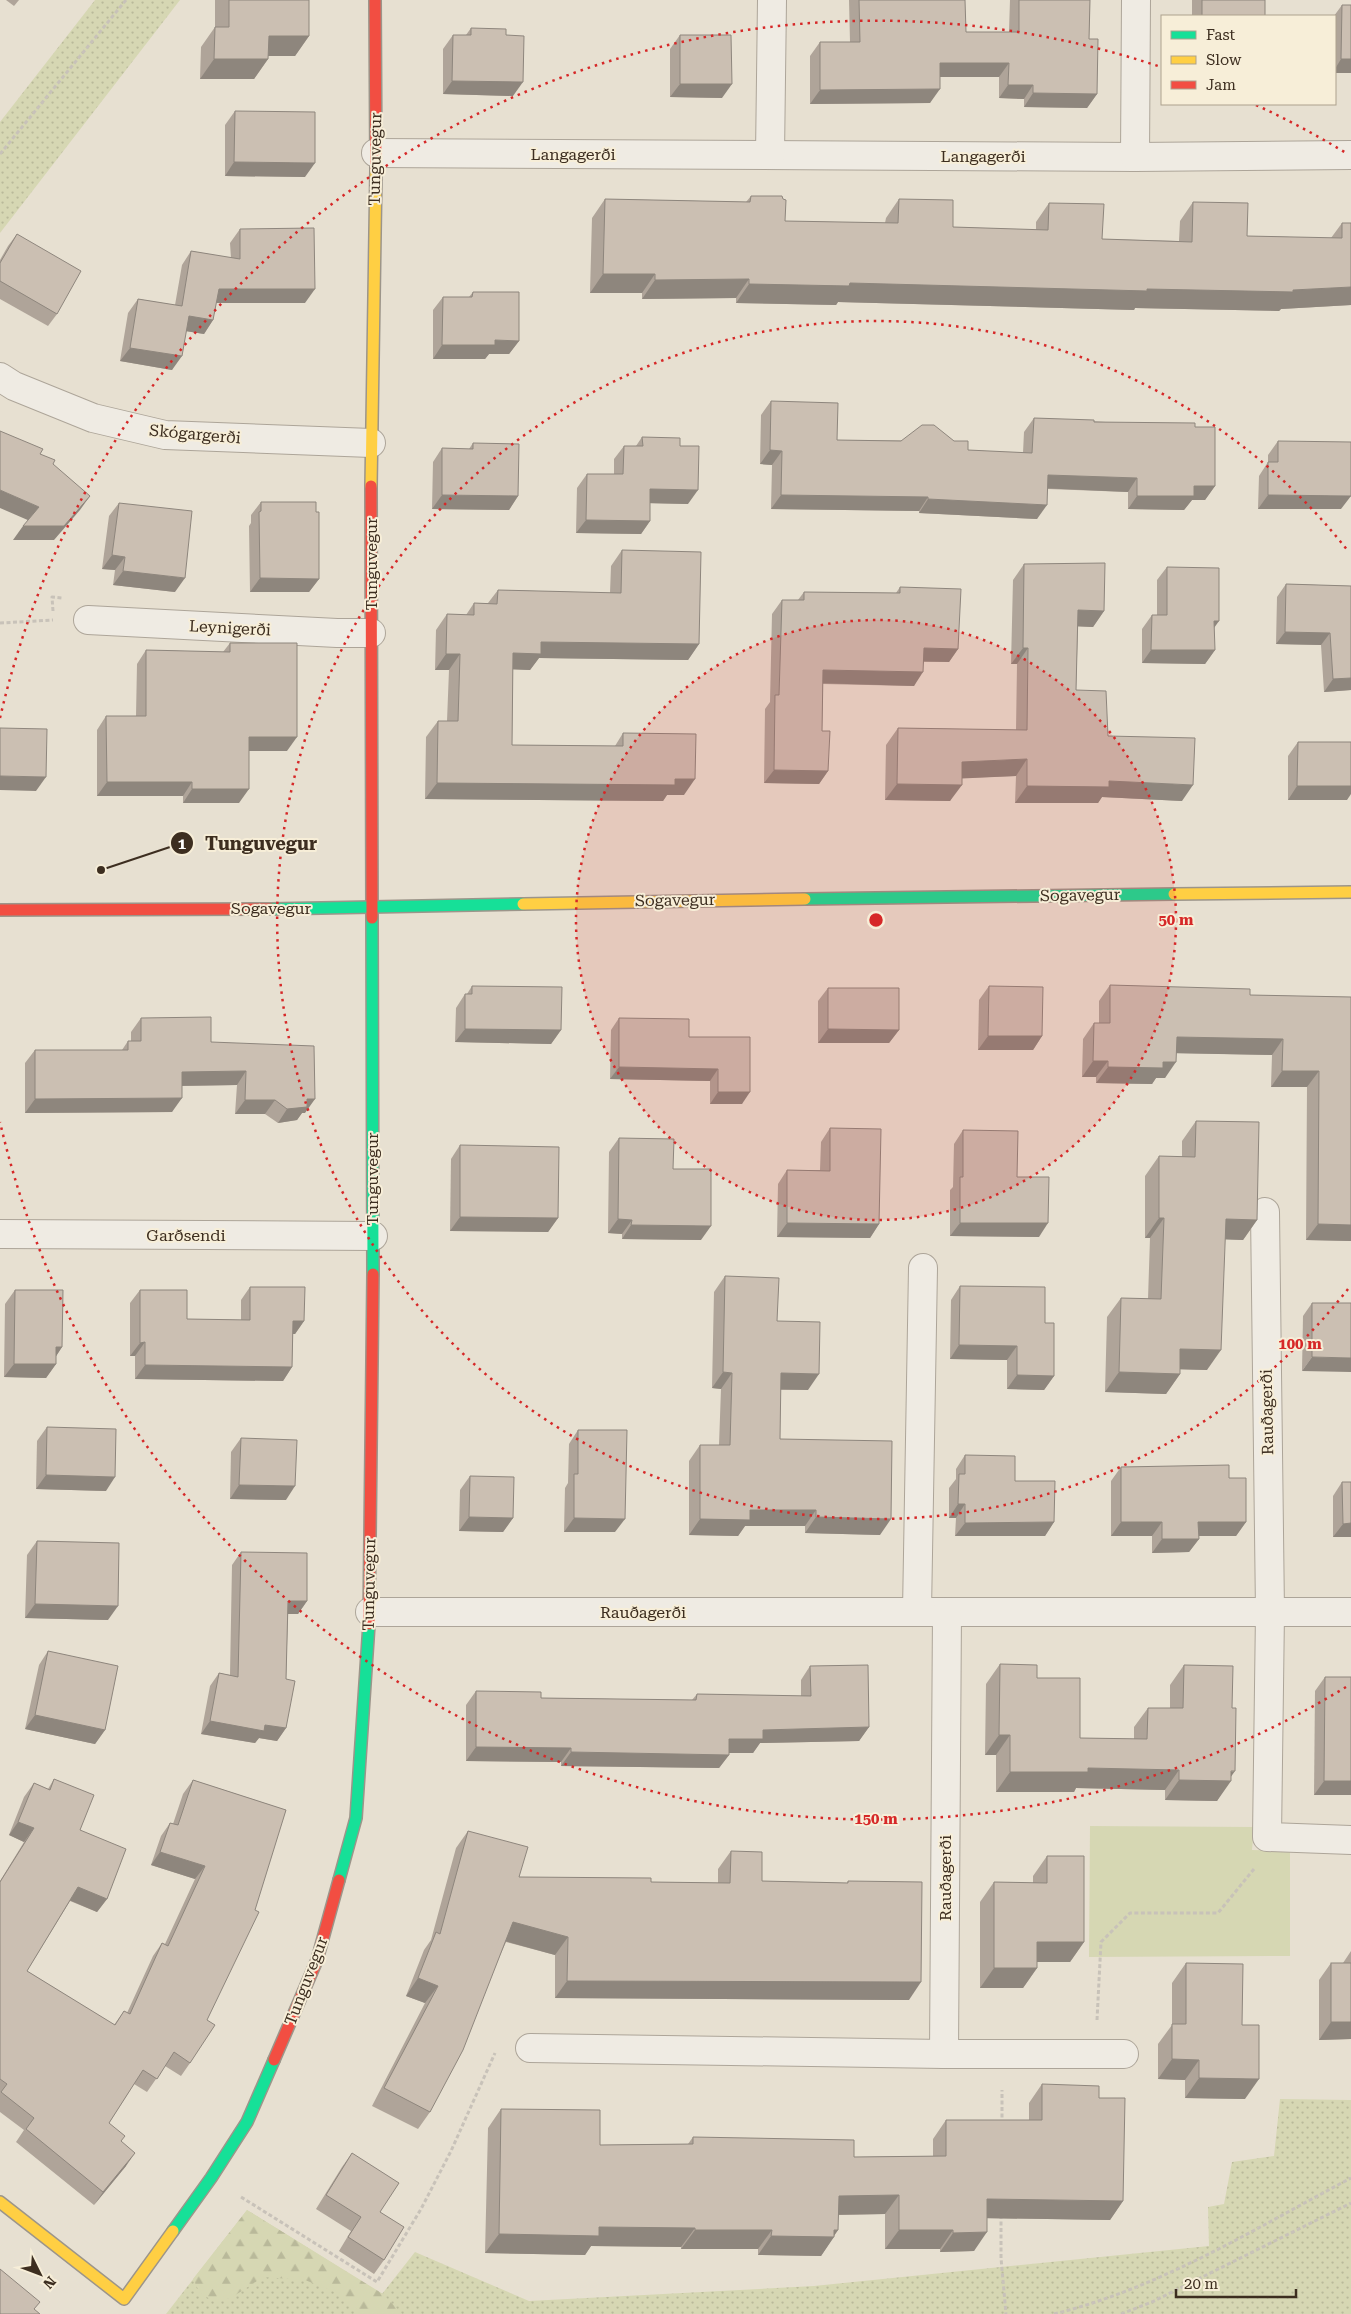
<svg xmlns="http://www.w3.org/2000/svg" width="1351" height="2314" viewBox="0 0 1351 2314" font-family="'Roboto Serif',serif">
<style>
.grass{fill:url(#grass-dots)}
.forest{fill:url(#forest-firs)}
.park{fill:#d6d7b3}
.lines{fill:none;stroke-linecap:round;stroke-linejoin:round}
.street-casing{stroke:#ada599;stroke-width:30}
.fast-casing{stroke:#9c958a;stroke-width:14}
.slow-casing{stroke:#9c958a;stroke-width:14}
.jam-casing{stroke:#9c958a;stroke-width:14}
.path{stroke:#c8c2b9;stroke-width:3;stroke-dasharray:4 2.5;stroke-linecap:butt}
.street{stroke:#efebe3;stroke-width:28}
.fast{stroke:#16e098;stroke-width:11}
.slow{stroke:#ffcf43;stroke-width:11}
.jam{stroke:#f24e42;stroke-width:11}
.wall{fill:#afa499}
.shaded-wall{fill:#8e867d}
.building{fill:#cbbfb2;stroke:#8e867d}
.ring{fill:none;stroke:#d62828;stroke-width:2.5;stroke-dasharray:2.5 5}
.labels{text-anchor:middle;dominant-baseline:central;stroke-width:4;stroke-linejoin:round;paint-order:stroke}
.street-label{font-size:16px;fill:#3d2e20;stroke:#f7eed8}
.centre{fill:#d62828;stroke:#f7eed8;stroke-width:2.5}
.ring-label{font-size:15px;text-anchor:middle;font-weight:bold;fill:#d62828;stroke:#f7eed8;stroke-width:4;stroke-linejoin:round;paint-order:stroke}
.leader{fill:none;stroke:#3d2e20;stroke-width:2}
.callout-dot{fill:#3d2e20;stroke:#f7eed8;stroke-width:2}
.mark-label{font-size:15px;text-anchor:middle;font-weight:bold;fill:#fff}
.callout-label{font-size:18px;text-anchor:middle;font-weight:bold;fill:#3d2e20;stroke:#f7eed8;stroke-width:4;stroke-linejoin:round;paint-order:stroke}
</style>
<defs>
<pattern id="grass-dots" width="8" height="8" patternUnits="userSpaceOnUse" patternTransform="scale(1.25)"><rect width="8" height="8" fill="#d6d7b3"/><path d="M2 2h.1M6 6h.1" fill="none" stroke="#b9b99a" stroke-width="1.8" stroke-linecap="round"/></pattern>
<pattern id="forest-firs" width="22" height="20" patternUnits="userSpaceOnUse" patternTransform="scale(1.25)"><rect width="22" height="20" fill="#d6d7b3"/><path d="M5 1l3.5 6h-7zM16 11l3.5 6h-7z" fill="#b9b99a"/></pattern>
</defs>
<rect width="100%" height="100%" fill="#e7e0d1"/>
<!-- grass -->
<g class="grass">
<polygon points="95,0 180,0 0,233 0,122"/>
<polygon points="1280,2099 1351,2100 1351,2314 166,2314 247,2210 382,2294 415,2252 529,2301 814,2286 1209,2246 1208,2207 1224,2204 1232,2162 1274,2156"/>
</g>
<!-- forest -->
<polygon class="forest" points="247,2210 383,2294 402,2314 359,2314 358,2310 335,2292 305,2280 263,2277 231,2298 215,2302 200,2293 193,2279"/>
<!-- park -->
<polygon class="park" points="1090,1826 1254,1827 1252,1850 1290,1851 1290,1956 1089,1957"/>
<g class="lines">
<!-- street casing -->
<g class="street-casing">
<g id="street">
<polyline points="376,153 1135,157 1351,155"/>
<polyline points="770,155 772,0"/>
<polyline points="1135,157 1136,0"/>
<polyline points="0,377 14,386 93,418 165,435 371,443"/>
<polyline points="88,620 337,633 371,633"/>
<polyline points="1265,1212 1270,1612 1267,1837 1351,1840"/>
<polyline points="0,1234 373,1236"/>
<polyline points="917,1611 923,1268"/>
<polyline points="370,1612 1351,1612"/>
<polyline points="530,2048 944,2054 1124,2054"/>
<polyline points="944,2054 947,1612"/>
</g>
</g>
<!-- fast casing -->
<g class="fast-casing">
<g id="fast">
<polyline points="805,899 1174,894"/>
<polyline points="271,909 523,904"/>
<polyline points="372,918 373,1274"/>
<polyline points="339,1880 356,1818 369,1624"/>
<polyline points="173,2231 211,2178 247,2122 274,2060"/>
</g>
</g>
<!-- slow casing -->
<g class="slow-casing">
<g id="slow">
<polyline points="371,486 376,170"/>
<polyline points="1174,894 1351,892"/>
<polyline points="523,904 805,899"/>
<polyline points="0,2202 124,2299 173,2231"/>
</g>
</g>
<!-- jam casing -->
<g class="jam-casing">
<g id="jam">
<polyline points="375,0 376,170"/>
<polyline points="371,486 372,918"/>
<polyline points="0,910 271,909"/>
<polyline points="369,1624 373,1274"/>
<polyline points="274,2060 317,1960 339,1880"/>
</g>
</g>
<!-- path -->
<g class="path">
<polyline points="0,154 126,0"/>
<polyline points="53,611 52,597 62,598"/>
<polyline points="0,623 53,620"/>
<polyline points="1097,2020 1101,1942 1130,1913 1218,1913 1254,1869"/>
<polyline points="1002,2124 1002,2090"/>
<polyline points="241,2197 377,2282 421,2209 451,2151 495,2053"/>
<polyline points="1001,2215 1001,2258 1006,2314"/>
<path d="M1054,2314C1160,2288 1256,2228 1351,2178"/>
<polyline points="1121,2314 1152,2302 1351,2203"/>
</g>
<!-- street -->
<use href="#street" class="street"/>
<!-- fast -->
<use href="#fast" class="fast"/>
<!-- slow -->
<use href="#slow" class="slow"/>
<!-- jam -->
<use href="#jam" class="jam"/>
</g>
<!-- wall -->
<g class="wall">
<polygon points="6,0 19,0 14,6"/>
<polygon points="215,0 309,0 309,36 295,56 268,56 268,59 254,79 200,79 201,47 215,27"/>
<polygon points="849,0 893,0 966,32 1009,32 1010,0 1090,0 1089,39 1097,94 1087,108 1024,107 1024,99 999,98 999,77 940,77 930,103 810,104 810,56 820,42 850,42"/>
<rect x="1192" y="0" width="73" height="16"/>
<polygon points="1342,5 1351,73 1335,73 1335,16 1334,16"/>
<polygon points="471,28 506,35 513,96 443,94 443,49 453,35 466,35"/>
<polygon points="680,35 722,98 670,97 670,49"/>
<polygon points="235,111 305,177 225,176 225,125"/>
<polygon points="751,196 785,221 885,223 886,218 899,199 953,227 1036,230 1036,222 1049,203 1102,239 1179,241 1180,221 1193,202 1247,236 1331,238 1342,223 1351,223 1351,305 1281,309 1279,311 1135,308 1134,310 838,302 836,305 736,303 736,298 642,299 642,293 590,293 592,218 605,199 746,202"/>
<polygon points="240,229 305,303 216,303 213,320 204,334 186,331 172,370 120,361 128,313 138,299 175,305 182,265 191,251 231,258 230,243"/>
<polygon points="17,234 57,314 48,326 0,299 0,260 8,246"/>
<polygon points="473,292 519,341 509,354 489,354 485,359 433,359 433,310 443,297 469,297"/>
<polygon points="771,401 837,440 954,441 968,450 1023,453 1024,432 1034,418 1195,427 1215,486 1205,500 1192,500 1184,510 1128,509 1128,492 1048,489 1037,519 919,513 919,511 771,509 772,465 760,464 761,415"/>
<polygon points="642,437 680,446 688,504 650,503 650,521 641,534 576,533 577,488 587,474 614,474 614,459 624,446 636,446"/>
<polygon points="1278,441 1341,509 1258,509 1259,476 1268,462 1268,455"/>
<polygon points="473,443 518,496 509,510 432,509 433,462 442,448 469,449"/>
<polygon points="261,502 319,579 309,592 250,592 249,526 251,523 251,515"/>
<polygon points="119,503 175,592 113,585 115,570 102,569 109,516"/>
<polygon points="622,550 699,644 688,660 539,658 530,670 513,669 512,745 615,746 623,733 684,795 667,795 663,801 425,799 426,737 438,721 447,721 449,670 435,670 436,630 447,614 466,615 474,603 488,603 498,590 610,593 611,566"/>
<polygon points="1024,564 1104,611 1093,627 1078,626 1076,690 1108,736 1182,801 1102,797 1098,803 1015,803 1016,776 962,778 950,801 885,800 886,745 898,728 1016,730 1017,664 1011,664 1013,580"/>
<polygon points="1167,567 1215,650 1205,664 1142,663 1142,629 1152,615 1157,615 1157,580"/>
<polygon points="1286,584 1351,586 1351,690 1324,692 1321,645 1276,644 1277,597"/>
<polygon points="900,587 958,649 949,662 924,662 914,686 823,684 822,731 828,771 819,784 764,783 765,709 770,702 772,614 782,600 798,600 804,592 896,593"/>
<polygon points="230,643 287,751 249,751 239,803 183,803 183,796 97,796 97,730 106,716 136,716 137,664 146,650 223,652"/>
<polygon points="1298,742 1347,800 1288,800 1288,756"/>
<polygon points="1110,985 1250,995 1351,997 1351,1241 1306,1240 1307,1087 1271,1087 1272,1055 1176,1053 1165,1078 1156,1078 1152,1084 1096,1083 1096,1077 1082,1077 1083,1039 1094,1023 1099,1023 1099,1001"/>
<polygon points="472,986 561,1030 551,1044 455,1042 456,1008 465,994 467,994"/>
<polygon points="989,986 1042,1036 1033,1050 978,1050 979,1000"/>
<polygon points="828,988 899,1030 889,1043 818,1043 818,1001"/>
<polygon points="141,1018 211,1042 305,1113 302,1113 297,1120 278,1123 265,1114 235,1114 237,1085 182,1086 172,1112 25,1113 25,1063 35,1050 122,1050 128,1041 131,1041 131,1032"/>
<polygon points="619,1018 689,1037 750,1037 742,1104 710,1104 710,1081 610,1079 611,1030"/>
<polygon points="1196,1121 1257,1220 1243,1240 1225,1239 1207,1370 1180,1369 1180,1374 1166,1394 1105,1392 1107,1317 1121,1298 1148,1299 1150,1238 1145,1238 1145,1176 1159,1156 1182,1157 1182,1141"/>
<polygon points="830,1128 879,1224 870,1238 777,1237 778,1184 787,1170 820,1170 821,1142"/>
<polygon points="963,1130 1017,1177 1039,1237 950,1236 950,1190 953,1187 954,1144"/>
<polygon points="619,1138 673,1169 701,1240 622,1239 622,1234 608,1233 609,1152"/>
<polygon points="460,1145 558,1218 548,1232 450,1231 451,1159"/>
<polygon points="725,1276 777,1321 808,1390 780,1390 780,1439 880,1535 805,1533 805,1526 745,1526 738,1536 689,1535 689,1461 700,1445 719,1445 721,1389 712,1388 714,1292"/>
<polygon points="960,1286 1045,1323 1054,1376 1044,1390 1007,1389 1007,1360 950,1359 951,1300"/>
<polygon points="250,1287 304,1321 295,1334 293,1334 292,1367 283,1381 135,1379 135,1356 130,1356 130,1303 140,1290 187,1319 241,1320 241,1300"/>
<polygon points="15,1290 62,1347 56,1356 56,1364 46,1378 4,1377 5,1304"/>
<polygon points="1312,1303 1351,1303 1302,1371 1303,1316"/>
<polygon points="47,1427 106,1491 36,1489 37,1441"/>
<polygon points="578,1430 615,1532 564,1532 565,1488 568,1483 569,1444"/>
<polygon points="241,1438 286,1500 230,1499 231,1452"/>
<polygon points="965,1455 1015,1481 1054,1522 1045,1536 955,1536 956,1518 949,1518 949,1488 956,1479 956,1469"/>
<polygon points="1121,1467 1229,1478 1246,1522 1236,1536 1199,1536 1199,1539 1189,1552 1152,1553 1152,1536 1111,1536 1111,1481"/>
<polygon points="470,1476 513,1518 503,1532 459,1531 460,1490"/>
<polygon points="1342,1482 1351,1482 1351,1537 1333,1537 1333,1496"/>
<polygon points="37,1541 108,1620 25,1618 27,1555"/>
<polygon points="241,1552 307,1601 298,1614 288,1614 286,1679 286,1728 277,1741 259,1738 255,1743 201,1734 210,1686 219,1673 230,1675 232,1565"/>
<polygon points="48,1651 105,1730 95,1744 25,1729 39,1665"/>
<polygon points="1000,1664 1037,1678 1080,1738 1134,1739 1134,1727 1148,1708 1170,1708 1170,1685 1184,1665 1231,1776 1217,1801 1165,1800 1165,1790 1076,1788 1074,1792 996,1792 996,1755 985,1755 986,1684"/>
<polygon points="810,1666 869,1727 859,1741 760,1743 753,1753 729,1753 729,1755 719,1768 561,1766 561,1762 466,1761 466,1705 476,1691 541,1698 692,1700 697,1694 801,1696 801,1680"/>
<polygon points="1325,1677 1351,1677 1351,1795 1314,1795 1315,1691"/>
<polygon points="54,1779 80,1830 107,1899 97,1912 70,1901 27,1971 114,2025 124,2011 127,2013 153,1956 162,1943 165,1944 195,1879 151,1865 161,1836 170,1823 173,1824 183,1794 193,1780 286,1810 190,2063 181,2076 165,2066 147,2092 134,2084 109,2123 121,2142 126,2166 94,2205 16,2142 24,2130 0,2112 0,1881 24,1842 9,1835 24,1797 34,1783 48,1789"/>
<polygon points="468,1831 519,1877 651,1882 718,1883 718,1869 731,1851 762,1881 847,1883 848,1881 909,2000 555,1998 555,1955 506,1942 430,2112 418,2129 372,2106 425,2003 406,1996 424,1950 431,1940 456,1848"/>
<polygon points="1047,1856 1084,1942 1070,1962 1037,1962 1037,1968 1023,1988 980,1988 980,1902 994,1882 1033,1883 1033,1876"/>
<polygon points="1351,1951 1351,2039 1319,2040 1319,1980 1331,1963 1343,1963"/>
<polygon points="1186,1963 1242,2025 1245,2099 1185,2098 1185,2080 1158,2079 1158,2044 1172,2025 1172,1983"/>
<polygon points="1042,2084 1099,2098 1123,2201 1110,2220 987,2218 974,2251 940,2252 940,2249 885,2249 885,2214 838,2215 838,2230 821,2256 758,2255 758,2249 681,2249 681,2247 591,2246 585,2255 485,2253 488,2128 501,2109 600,2145 688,2144 693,2137 854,2157 933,2156 933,2139 946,2120 1029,2120 1029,2103"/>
<polygon points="352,2153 380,2212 384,2260 374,2274 339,2251 351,2231 316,2209 342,2167"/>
</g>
<!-- shaded-wall -->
<g class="shaded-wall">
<polygon points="269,36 309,36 295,56 255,56"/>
<polygon points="214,59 268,59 254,79 200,79"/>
<polygon points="1341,59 1351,59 1351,73 1335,73 1335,69"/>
<polygon points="940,63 1009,63 999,77 930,77"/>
<polygon points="452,81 523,82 513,96 443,94"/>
<polygon points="680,84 732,84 722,98 670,97"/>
<polygon points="1008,85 1033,85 1024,99 999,98"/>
<polygon points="940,89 930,103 810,104 820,90"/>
<polygon points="1033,93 1097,94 1087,108 1024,107"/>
<polygon points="234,162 315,163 305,177 225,176"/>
<polygon points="603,274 655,274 642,293 590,293"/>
<polygon points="749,279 736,298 642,299 655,280"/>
<polygon points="850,283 1147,289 1293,290 1351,287 1351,305 1281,309 1279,311 1135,308 1134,310 838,302 836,305 736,303 749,284"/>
<polygon points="219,289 315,289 305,303 209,303"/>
<polygon points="189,316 213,320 204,334 179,330"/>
<polygon points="495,340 519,341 509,354 489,354 485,359 433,359 442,345"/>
<polygon points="130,348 182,356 172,370 120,361"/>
<polygon points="770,450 782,451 772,465 760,464"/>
<polygon points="1048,475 1137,478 1128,492 1039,488"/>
<polygon points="1194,486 1215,486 1205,500 1192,500 1184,510 1128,509 1137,496"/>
<polygon points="650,489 698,490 688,504 641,503"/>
<polygon points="0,490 39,507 30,521 0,508"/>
<polygon points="442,495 518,496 509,510 432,509"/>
<polygon points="781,495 928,497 919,511 771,509"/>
<polygon points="1268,495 1351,496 1341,509 1258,509"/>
<polygon points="90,496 80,510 54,540 13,540 23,526"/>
<polygon points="928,499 1047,505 1037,519 919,513"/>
<polygon points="586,520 650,521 641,534 576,533"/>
<polygon points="112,555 125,557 115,570 102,569"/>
<polygon points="123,571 185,578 175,592 113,585"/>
<polygon points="260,578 319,579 309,592 250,592"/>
<polygon points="1078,610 1104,611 1093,627 1066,626"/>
<polygon points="1214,621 1219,621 1209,635"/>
<polygon points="1285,632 1330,633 1321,645 1276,644"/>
<polygon points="541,642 699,644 688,660 539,658 530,670 502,669 513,653"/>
<polygon points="924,648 958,649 949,662 914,661"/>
<polygon points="1023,648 1028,648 1017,664 1011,664"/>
<polygon points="1151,650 1215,650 1205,664 1142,663"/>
<polygon points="446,654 460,654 449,670 435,670"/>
<polygon points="823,670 923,672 914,686 814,683"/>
<polygon points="1351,678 1351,690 1324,692 1333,679"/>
<polygon points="249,737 297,737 287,751 240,751"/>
<polygon points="1027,759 1016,776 951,779 962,762"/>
<polygon points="774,770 828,771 819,784 764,783"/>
<polygon points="0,776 46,777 36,791 0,790"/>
<polygon points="675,779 695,779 684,795 667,795 663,801 425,799 437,783"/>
<polygon points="1109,781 1193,785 1182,801 1102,797 1098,803 1015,803 1027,786"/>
<polygon points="107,782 192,782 183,796 97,796"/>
<polygon points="897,784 962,785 950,801 885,800"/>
<polygon points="1297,786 1351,786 1351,794 1347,800 1288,800"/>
<polygon points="192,789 249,789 239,803 183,803"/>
<polygon points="465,1029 561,1030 551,1044 455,1042"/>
<polygon points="828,1029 899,1030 889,1043 818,1043"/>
<polygon points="988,1036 1042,1036 1033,1050 978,1050"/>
<polygon points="1177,1037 1283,1039 1272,1055 1165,1053"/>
<polygon points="1093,1061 1108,1061 1096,1077 1082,1077"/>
<polygon points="1163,1062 1176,1062 1165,1078 1156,1078 1152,1084 1096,1083 1108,1067"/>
<polygon points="619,1067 718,1069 710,1081 610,1079"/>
<polygon points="246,1071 237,1085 172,1086 182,1072"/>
<polygon points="1282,1071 1319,1071 1307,1087 1271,1087"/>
<polygon points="718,1092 750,1092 742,1104 710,1104"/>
<polygon points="182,1098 172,1112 25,1113 35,1099"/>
<polygon points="307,1099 315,1099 305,1113 302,1113 297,1120 278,1123 287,1109"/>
<polygon points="245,1100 275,1100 265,1114 235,1114"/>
<polygon points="460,1217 558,1218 548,1232 450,1231"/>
<polygon points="1159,1218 1164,1218 1150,1238 1145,1238"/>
<polygon points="618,1219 632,1220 622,1234 608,1233"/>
<polygon points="1226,1219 1257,1220 1243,1240 1212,1239"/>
<polygon points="787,1223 879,1224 870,1238 777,1237"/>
<polygon points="960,1223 1048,1223 1039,1237 950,1236"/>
<polygon points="1318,1224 1351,1225 1351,1241 1306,1240"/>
<polygon points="631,1225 711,1226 701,1240 622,1239"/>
<polygon points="293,1321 304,1321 295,1334 283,1334"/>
<polygon points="145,1342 135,1356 130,1356 140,1343"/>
<polygon points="959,1345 1017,1346 1007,1360 950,1359"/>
<polygon points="56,1347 62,1347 53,1361"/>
<polygon points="1180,1349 1221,1350 1207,1370 1166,1369"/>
<polygon points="1312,1357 1351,1358 1351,1372 1302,1371"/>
<polygon points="14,1364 56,1364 46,1378 4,1377"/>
<polygon points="145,1365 292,1367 283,1381 135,1379"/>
<polygon points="723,1372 732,1373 721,1389 712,1388"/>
<polygon points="1119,1372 1180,1374 1166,1394 1105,1392"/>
<polygon points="781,1373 819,1374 808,1390 769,1389"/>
<polygon points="1017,1375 1054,1376 1044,1390 1007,1389"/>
<polygon points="46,1475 115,1477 106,1491 36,1489"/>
<polygon points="239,1485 295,1486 286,1500 230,1499"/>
<polygon points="958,1504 965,1504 956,1518 949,1518"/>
<polygon points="750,1510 816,1510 805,1526 745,1526 738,1536 689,1535 700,1519"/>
<polygon points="469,1517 513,1518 503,1532 459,1531"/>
<polygon points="816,1517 891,1519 880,1535 805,1533"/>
<polygon points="574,1518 625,1519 615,1532 564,1532"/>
<polygon points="1054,1522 1045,1536 955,1536 965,1523"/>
<polygon points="1121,1522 1162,1522 1152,1536 1111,1536"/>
<polygon points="1198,1522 1246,1522 1236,1536 1189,1536"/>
<polygon points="1351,1523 1351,1537 1333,1537 1343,1524"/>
<polygon points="1162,1539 1199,1539 1189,1552 1152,1553"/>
<polygon points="288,1601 307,1601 298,1614 280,1614"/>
<polygon points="35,1604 118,1606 108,1620 25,1618"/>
<polygon points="35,1715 105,1730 95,1744 25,1729"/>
<polygon points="210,1721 265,1725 286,1728 277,1741 259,1738 255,1743 201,1734"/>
<polygon points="869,1727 859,1741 760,1743 753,1753 720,1753 729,1739 763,1730"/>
<polygon points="999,1735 1010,1735 996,1755 985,1755"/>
<polygon points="476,1747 571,1748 561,1762 466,1761"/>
<polygon points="571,1752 729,1755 719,1768 561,1766"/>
<polygon points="1088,1768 1179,1770 1165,1790 1076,1788 1074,1792 996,1792 1010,1772"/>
<polygon points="1235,1771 1228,1781 1231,1781 1217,1801 1165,1800 1179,1780"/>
<polygon points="1324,1781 1351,1781 1351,1795 1314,1795"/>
<polygon points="18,1822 34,1828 24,1842 9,1835"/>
<polygon points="160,1852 205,1866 195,1879 151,1865"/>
<polygon points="78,1887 107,1899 97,1912 69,1900"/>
<polygon points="513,1922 568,1937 555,1955 501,1940"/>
<polygon points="1037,1942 1084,1942 1070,1962 1023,1962"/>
<polygon points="994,1968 1037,1968 1023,1988 980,1988"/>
<polygon points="418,1978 438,1986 425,2003 406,1996"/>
<polygon points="567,1981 921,1982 909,2000 555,1998"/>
<polygon points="1331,2022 1351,2022 1351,2039 1319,2040"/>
<polygon points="1172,2059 1199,2060 1185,2080 1158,2079"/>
<polygon points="1199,2078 1259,2079 1245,2099 1185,2098"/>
<polygon points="135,2153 126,2166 94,2205 103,2192"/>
<polygon points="899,2195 885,2214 825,2215 839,2196"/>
<polygon points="987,2199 1123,2201 1110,2220 974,2218"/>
<polygon points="599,2227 695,2228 681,2247 591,2246 585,2255 485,2253 499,2234"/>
<polygon points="695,2230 772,2230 758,2249 681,2249"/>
<polygon points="838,2230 833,2237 834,2237 821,2256 758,2255 771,2236"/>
<polygon points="899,2230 953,2230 940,2249 885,2249"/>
<polygon points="987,2232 974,2251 940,2252 953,2233"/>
</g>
<!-- building -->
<g class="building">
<polygon points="229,0 309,0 309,36 269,36 268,59 214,59 215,27 229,27"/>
<polygon points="859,0 965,0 966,32 1019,32 1019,0 1090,0 1089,39 1098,39 1097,94 1033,93 1033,85 1008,85 1009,63 940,63 940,89 820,90 820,42 860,42"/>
<rect x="1202" y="0" width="63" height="16"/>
<polygon points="1342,5 1351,5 1351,59 1341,59"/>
<polygon points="471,28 506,29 506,35 524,36 523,82 452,81 453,35 471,35"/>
<polygon points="680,35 731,35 732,84 680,84"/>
<polygon points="235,111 315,112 315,163 234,162"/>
<polygon points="751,196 782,196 783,199 786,200 785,221 898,223 899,199 953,200 953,227 1048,230 1049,203 1104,204 1102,239 1192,242 1193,202 1248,203 1247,236 1342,238 1342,223 1351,223 1351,287 1293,290 1293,292 1147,289 1147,291 850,283 849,286 749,284 749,279 655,280 655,274 603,274 605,199 750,202"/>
<polygon points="314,228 315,289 219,289 213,320 189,316 182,356 130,348 138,299 182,306 191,251 240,259 240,229"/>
<polygon points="17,234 81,271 57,314 0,281 0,263"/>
<polygon points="473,292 519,292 519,341 495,340 495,345 442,345 443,297 472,297"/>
<polygon points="771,401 838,403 837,440 901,441 922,425 934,425 954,441 968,441 968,450 1032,453 1034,418 1094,420 1094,422 1195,423 1195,427 1215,427 1215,486 1194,486 1194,496 1137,496 1137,478 1048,475 1047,505 928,499 928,497 781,495 782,451 770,450"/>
<polygon points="0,431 43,449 40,454 55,460 53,464 90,496 64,526 23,526 39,507 0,490"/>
<polygon points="642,437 680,438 680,446 699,446 698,490 650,489 650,521 586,520 587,474 623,474 624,446 643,446"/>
<polygon points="1278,441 1351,442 1351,496 1268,495 1268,462 1278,462"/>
<polygon points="473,443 519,444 518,496 442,495 442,448 473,449"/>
<polygon points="261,502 316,502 316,512 319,512 319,579 260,578 259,512 261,511"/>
<polygon points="119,503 192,511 185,578 123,571 125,557 112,555"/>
<polygon points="622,550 701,552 699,644 541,642 541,654 513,653 512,745 623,746 623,733 696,734 695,779 675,779 675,785 437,783 438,721 458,721 460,654 446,654 447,614 474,615 474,603 497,604 498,590 621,593"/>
<polygon points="1105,563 1104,611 1078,610 1076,690 1106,691 1108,736 1195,738 1193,785 1109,781 1109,787 1027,786 1027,759 962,762 962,785 897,784 898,728 1027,730 1028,648 1023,648 1024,564"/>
<polygon points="1167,567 1219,568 1219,621 1214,621 1215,650 1151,650 1152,615 1167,615"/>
<polygon points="1286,584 1351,586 1351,678 1333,679 1330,633 1285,632"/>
<polygon points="900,587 961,589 958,649 924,648 923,672 823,670 822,731 830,731 828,771 774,770 775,695 779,695 782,600 804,600 804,592 900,593"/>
<polygon points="230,643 297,643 297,737 249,737 249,789 192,789 192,782 107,782 106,716 146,716 146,650 230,652"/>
<polygon points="0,728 47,729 46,777 0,776"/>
<polygon points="1298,742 1351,742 1351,786 1297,786"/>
<polygon points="1110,985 1250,989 1250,995 1351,997 1351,1225 1318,1224 1319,1071 1282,1071 1283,1039 1177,1037 1176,1062 1163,1062 1163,1068 1108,1067 1108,1061 1093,1061 1094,1023 1110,1023"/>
<polygon points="472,986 562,987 561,1030 465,1029 465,994 472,994"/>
<polygon points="989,986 1043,987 1042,1036 988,1036"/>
<polygon points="828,988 899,988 899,1030 828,1029"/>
<polygon points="211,1017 211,1042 314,1046 315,1099 307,1099 307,1107 287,1109 275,1100 245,1100 246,1071 182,1072 182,1098 35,1099 35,1050 128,1050 128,1041 141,1041 141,1018"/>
<polygon points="619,1018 689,1019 689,1037 750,1037 750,1092 718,1092 718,1069 619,1067"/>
<polygon points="1196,1121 1259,1122 1257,1220 1226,1219 1221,1350 1180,1349 1180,1374 1119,1372 1121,1298 1161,1299 1164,1218 1159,1218 1159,1156 1195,1157"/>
<polygon points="830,1128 881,1129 879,1224 787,1223 787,1170 830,1171"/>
<polygon points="963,1130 1018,1131 1017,1177 1049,1177 1048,1223 960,1223 960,1177 963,1177"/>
<polygon points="619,1138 674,1139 673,1169 711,1169 711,1226 631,1225 632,1220 618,1219"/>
<polygon points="460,1145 559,1147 558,1218 460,1217"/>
<polygon points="725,1276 779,1278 777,1321 820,1322 819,1374 781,1373 780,1439 892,1441 891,1519 816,1517 816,1510 750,1510 750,1520 700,1519 700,1445 730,1445 732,1373 723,1372"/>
<polygon points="960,1286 1045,1287 1045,1323 1054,1323 1054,1376 1017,1375 1017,1346 959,1345"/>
<polygon points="250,1287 305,1287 304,1321 293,1321 292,1367 145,1365 145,1342 140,1343 140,1290 187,1290 187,1319 250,1320"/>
<polygon points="15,1290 63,1290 62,1347 56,1347 56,1364 14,1364"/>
<polygon points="1312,1303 1351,1303 1351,1358 1312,1357"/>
<polygon points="47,1427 116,1429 115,1477 46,1475"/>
<polygon points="578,1430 627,1430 625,1519 574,1518 574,1474 578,1474"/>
<polygon points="241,1438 297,1440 295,1486 239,1485"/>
<polygon points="965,1455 1015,1456 1015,1481 1055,1481 1054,1522 965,1523 965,1504 958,1504 959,1474 965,1474"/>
<polygon points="1229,1465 1229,1478 1246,1478 1246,1522 1198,1522 1199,1539 1162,1539 1162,1522 1121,1522 1121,1467"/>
<polygon points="470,1476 514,1477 513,1518 469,1517"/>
<polygon points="1342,1482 1351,1482 1351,1523 1343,1524"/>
<polygon points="37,1541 119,1543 118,1606 35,1604"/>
<polygon points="241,1552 307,1553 307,1601 288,1601 286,1679 295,1681 286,1728 265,1725 264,1731 210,1721 219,1673 238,1677"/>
<polygon points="48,1651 118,1666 105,1730 35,1715"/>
<polygon points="1000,1664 1037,1665 1037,1678 1080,1678 1080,1738 1147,1739 1148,1708 1183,1708 1184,1665 1233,1666 1232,1708 1236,1708 1235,1771 1231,1771 1231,1781 1179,1780 1179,1770 1088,1768 1088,1772 1010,1772 1010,1735 999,1735"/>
<polygon points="868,1665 869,1727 763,1730 763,1739 729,1739 729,1755 571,1752 571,1748 476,1747 476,1691 541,1692 541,1698 696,1700 697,1694 811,1696 810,1666"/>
<polygon points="1325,1677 1351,1677 1351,1781 1324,1781"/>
<polygon points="54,1779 94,1795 80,1830 126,1849 107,1899 78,1887 27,1971 115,2025 124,2011 130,2014 162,1943 168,1946 205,1866 160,1852 170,1823 178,1825 193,1780 286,1810 255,1910 259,1912 207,2020 215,2025 190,2063 174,2052 157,2079 143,2070 109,2123 125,2136 121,2141 135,2153 103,2192 26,2129 34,2118 1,2092 7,2084 0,2079 0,1882 34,1828 18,1822 34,1783 50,1790"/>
<polygon points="468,1831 528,1847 519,1877 651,1878 651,1882 730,1883 731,1851 762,1852 762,1881 848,1883 848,1881 922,1882 921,1982 567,1981 568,1937 513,1922 463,2050 430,2112 384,2088 438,1986 418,1978 436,1932 440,1934"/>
<polygon points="1047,1856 1084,1856 1084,1942 1037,1942 1037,1968 994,1968 994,1882 1047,1883"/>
<polygon points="1186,1963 1243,1964 1242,2025 1259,2025 1259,2079 1199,2078 1199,2060 1172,2059 1172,2024 1186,2024"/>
<rect x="1331" y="1963" width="20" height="59"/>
<polygon points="1042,2084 1099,2086 1099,2098 1125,2098 1123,2201 987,2199 987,2232 953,2233 953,2230 899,2230 899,2195 839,2196 838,2230 834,2230 834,2237 771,2236 772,2230 695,2230 695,2228 599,2227 599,2236 499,2234 501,2109 600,2110 600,2145 693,2144 693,2137 854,2140 854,2157 946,2156 946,2120 1042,2120"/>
<polygon points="352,2153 399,2183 380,2212 404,2227 384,2260 348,2237 361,2217 326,2195"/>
<polygon points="0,2269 40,2302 34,2309 40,2314 0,2314"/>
</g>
<!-- distance rings -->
<circle cx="876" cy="920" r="300" fill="#d62828" fill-opacity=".12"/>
<g class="ring">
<circle cx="876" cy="920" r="300"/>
<path d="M1348 1289A599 599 0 1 1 1348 551"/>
<path d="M1346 1687A899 899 0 0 1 0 1122M0 718A899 899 0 0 1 1161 67M1256 105A899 899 0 0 1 1346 153"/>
</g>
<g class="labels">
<!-- street labels -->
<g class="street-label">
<text x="573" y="154">Langagerði</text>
<text x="983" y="156">Langagerði</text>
<text transform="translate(375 159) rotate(-89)">Tunguvegur</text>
<text transform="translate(195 434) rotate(5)">Skógargerði</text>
<text transform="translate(371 564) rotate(-90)">Tunguvegur</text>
<text transform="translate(230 628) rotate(3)">Leynigerði</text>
<text transform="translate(1080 895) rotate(-1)">Sogavegur</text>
<text transform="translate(675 900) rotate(-1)">Sogavegur</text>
<text x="271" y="908">Sogavegur</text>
<text transform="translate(372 1179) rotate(-90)">Tunguvegur</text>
<text x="186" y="1235">Garðsendi</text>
<text transform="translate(1267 1412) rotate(-91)">Rauðagerði</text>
<text transform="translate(369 1584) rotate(-89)">Tunguvegur</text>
<text x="643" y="1612">Rauðagerði</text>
<text transform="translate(945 1878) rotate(-90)">Rauðagerði</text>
<text transform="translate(306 1981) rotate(-69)">Tunguvegur</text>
</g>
</g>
<circle cx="876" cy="920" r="8" class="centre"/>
<g class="ring-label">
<text x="1176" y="925">50 m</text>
<text x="1300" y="1349">100 m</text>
<text x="876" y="1824">150 m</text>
</g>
<!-- callouts -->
<path class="leader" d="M101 870L182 843"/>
<g class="callout-dot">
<circle cx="101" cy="870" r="5"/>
<circle cx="182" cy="843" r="12"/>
</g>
<g class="mark-label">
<text x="182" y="849">1</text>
</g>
<g class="callout-label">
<text x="261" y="850">Tunguvegur</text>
</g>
<!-- legend -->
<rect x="1161" y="15" width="175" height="90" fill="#f7eed8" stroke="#ada18e"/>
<rect x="1171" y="31" width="25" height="8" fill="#16e098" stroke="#ada18e"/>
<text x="1206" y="40" font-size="15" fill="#3d2e20">Fast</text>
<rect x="1171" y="56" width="25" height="8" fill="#ffcf43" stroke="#ada18e"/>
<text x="1206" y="65" font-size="15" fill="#3d2e20">Slow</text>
<rect x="1171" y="81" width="25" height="8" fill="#f24e42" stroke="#ada18e"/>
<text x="1206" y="90" font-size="15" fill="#3d2e20">Jam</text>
<!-- north arrow -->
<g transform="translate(40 2274) rotate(132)" stroke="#f7eed8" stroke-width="4" paint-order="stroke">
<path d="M0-4L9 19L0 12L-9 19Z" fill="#3d2e20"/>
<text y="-8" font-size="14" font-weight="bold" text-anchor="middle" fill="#3d2e20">N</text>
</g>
<!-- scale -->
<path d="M1176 2289v8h120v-8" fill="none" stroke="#3d2e20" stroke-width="2.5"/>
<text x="1184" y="2289" font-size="15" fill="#3d2e20" stroke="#f7eed8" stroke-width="4" paint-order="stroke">20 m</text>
</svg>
